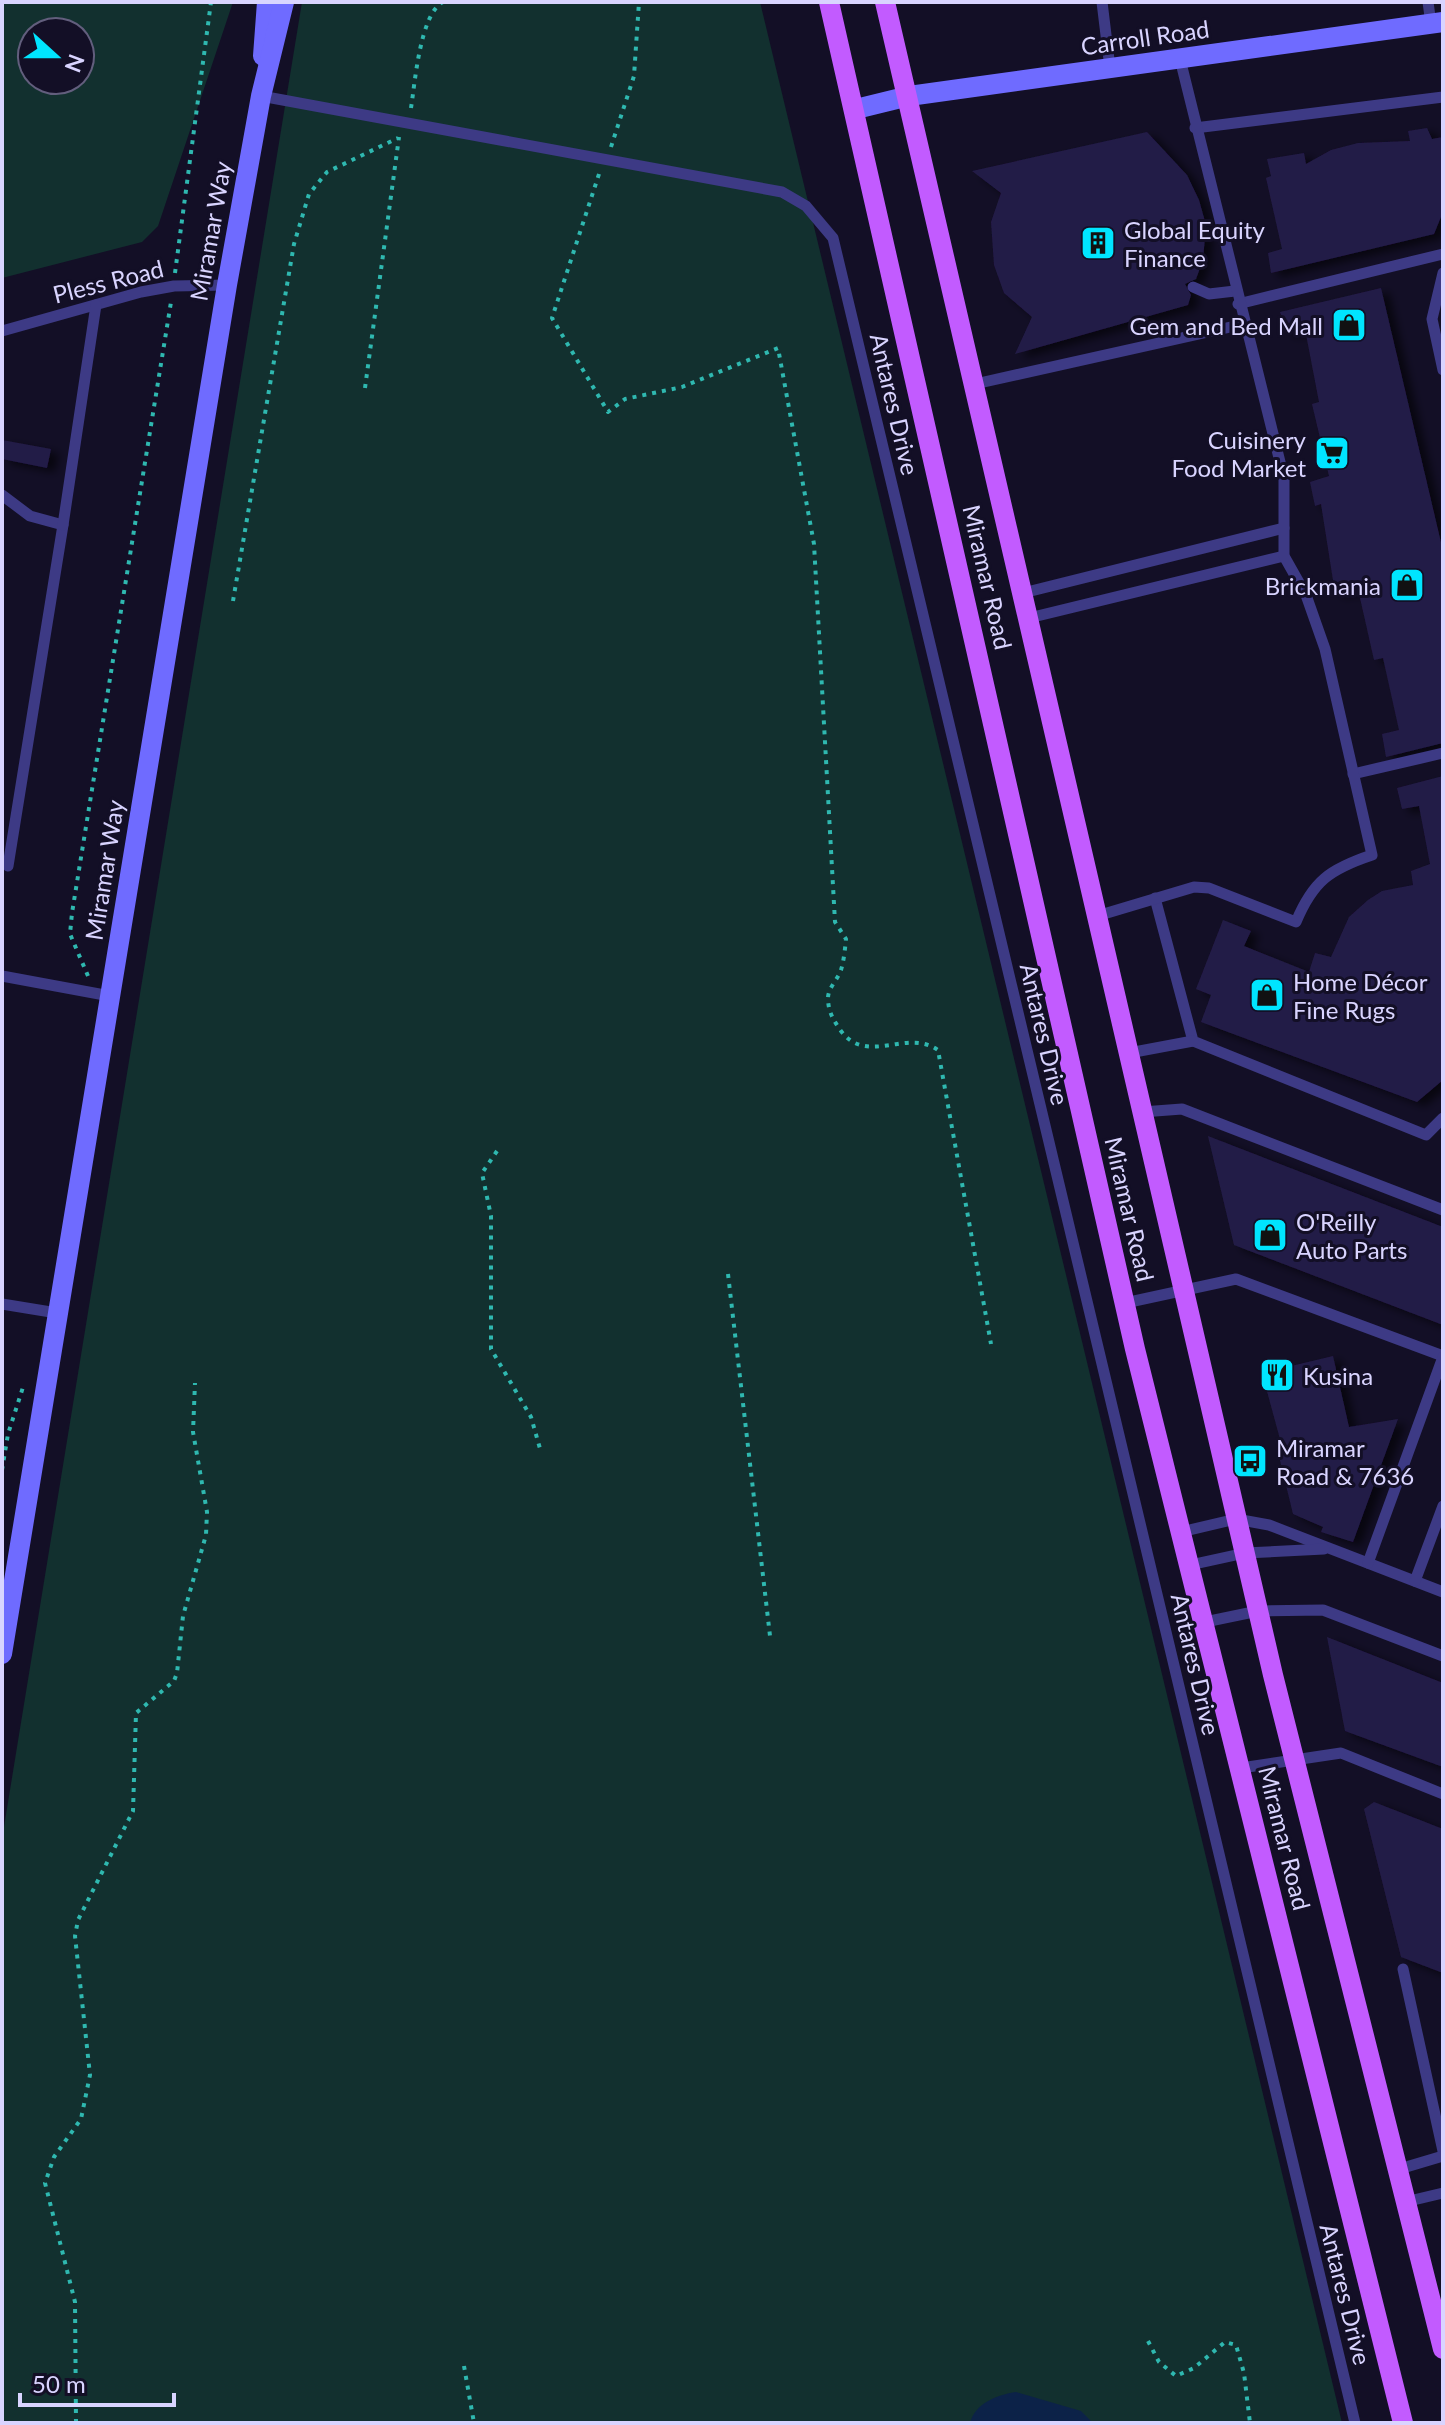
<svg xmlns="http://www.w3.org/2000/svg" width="1445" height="2425" viewBox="0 0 1445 2425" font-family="Lato,sans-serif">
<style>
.green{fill:#12302f;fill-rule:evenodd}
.water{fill:#0c2248}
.building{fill:#241b47;filter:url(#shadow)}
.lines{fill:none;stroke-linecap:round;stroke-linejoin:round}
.path{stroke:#2fb8b0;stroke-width:4;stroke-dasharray:4 6;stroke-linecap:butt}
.lane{stroke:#3d3a85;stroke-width:11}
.secondary{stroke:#6f6bff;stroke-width:20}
.primary{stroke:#c25bff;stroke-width:20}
.labels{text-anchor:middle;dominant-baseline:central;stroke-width:6;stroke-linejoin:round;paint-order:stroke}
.street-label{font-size:24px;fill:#d9d4ff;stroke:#130f26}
.poi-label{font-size:24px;fill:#d9d4ff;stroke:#130f26;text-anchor:start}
</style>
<defs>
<filter id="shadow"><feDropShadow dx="8" dy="4.5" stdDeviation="4" flood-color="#0009"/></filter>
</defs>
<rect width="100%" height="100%" fill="#130f26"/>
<!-- green -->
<g class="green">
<path d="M2,2H233L158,226L142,242L2,278ZM32,32H80V80H32Z"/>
<polygon points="302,2 760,2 1342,2423 2,2423 2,1839"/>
</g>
<!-- water -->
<path class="water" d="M1016,2392L1081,2411L1093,2423H970C975,2403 997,2395 1016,2392Z"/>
<!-- building -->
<g class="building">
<polygon points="1427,128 1432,139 1443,137 1443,212 1434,234 1271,273 1268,253 1282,249 1266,178 1271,176 1267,159 1304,153 1306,164 1331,150 1358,143 1410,141 1408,131"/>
<polygon points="1147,132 1187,175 1199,200 1206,225 1203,260 1196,279 1185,284 1191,295 1188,305 1015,354 1032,317 1004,293 994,265 991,222 1001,193 972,171"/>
<polygon points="1381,288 1443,551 1443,743 1386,757 1382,734 1399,730 1383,658 1374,660 1358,589 1335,593 1321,504 1315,506 1310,482 1329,476 1312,404 1319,402 1305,329 1287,333 1280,312"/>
<polygon points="2,440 51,449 47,468 2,459"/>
<polygon points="1443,776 1443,1080 1417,1102 1201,1022 1211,995 1196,989 1223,920 1251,931 1244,946 1309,972 1315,953 1331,957 1349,917 1368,900 1382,891 1413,885 1411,871 1430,864 1419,806 1402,809 1397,788"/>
<polygon points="1208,1136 1443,1227 1443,1325 1234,1245"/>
<polygon points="1333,1356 1349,1427 1398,1419 1353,1542 1321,1532 1323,1527 1293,1514 1275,1440 1280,1439 1262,1373"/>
<polygon points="1327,1637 1443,1683 1443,1767 1345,1731"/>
<polygon points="1374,1802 1443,1829 1443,1973 1401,1957 1364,1809"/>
</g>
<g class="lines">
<!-- path -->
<g class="path">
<path d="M411,108C415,83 420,14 443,2"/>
<polyline points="611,147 634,76 639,2"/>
<path d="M599,174L552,318L608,412L625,399L682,387L778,348L814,544L835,922L846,939C845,949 844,960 841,970C838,979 828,988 828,998C828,1012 834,1021 841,1031C867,1066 907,1028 938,1050L991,1344"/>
<polyline points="175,273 211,2"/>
<polyline points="365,388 399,137"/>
<polyline points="233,601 294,244 309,194 327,172 398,138"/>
<polyline points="88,976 70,934 72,913 171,302"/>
<polyline points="497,1151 482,1173 491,1216 491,1349 531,1417 541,1452"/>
<polyline points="728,1274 770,1636"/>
<polyline points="2,1470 8,1434 24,1384"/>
<polyline points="1148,2341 1159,2362 1176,2376 1194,2368 1225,2342 1236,2345 1244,2373 1250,2423"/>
<polyline points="464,2366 474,2423"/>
<polyline points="76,2423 75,2302 45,2183 54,2157 81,2119 90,2075 75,1936 78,1920 133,1811 136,1713 174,1681 177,1673 183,1616 206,1535 207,1512 193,1432 195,1383"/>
</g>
<!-- lane -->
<g class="lane">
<polyline points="1102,2 1110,68"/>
<polyline points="1428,2 1431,24"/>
<polyline points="261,96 782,192 806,206 833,238 1355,2423"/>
<polyline points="1195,128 1443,97"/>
<polyline points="1443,273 1432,319 1443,370"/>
<polyline points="1193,287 1209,294 1235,291"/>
<polyline points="1238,304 1443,254"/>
<polyline points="2,331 141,292 174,286 227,285"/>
<polyline points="975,384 1244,324"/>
<polyline points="2,495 30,516 63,525 8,866"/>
<polyline points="63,525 96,305"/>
<polyline points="1023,593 1284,528"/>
<polyline points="1029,618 1284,556"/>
<polyline points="1353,774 1443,753"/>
<polyline points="1155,898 1193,1041 1426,1135 1443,1118"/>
<path d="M1097,916L1194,887L1209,888L1296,922C1313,881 1330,869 1372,855L1325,649L1306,595L1284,556V478L1180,59"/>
<polyline points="2,976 110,996"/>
<polyline points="1129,1053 1193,1041"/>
<polyline points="1142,1112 1182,1109 1443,1210"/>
<polyline points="1125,1303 1236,1279 1443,1356"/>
<polyline points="2,1304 57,1313"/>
<polyline points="1181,1532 1236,1519 1269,1525 1443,1592"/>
<polyline points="1368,1563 1443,1357"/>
<polyline points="1190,1565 1245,1553 1324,1549"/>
<polyline points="1415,1581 1443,1506"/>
<polyline points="1205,1622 1258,1611 1323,1610 1443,1656"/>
<polyline points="1241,1768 1341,1753 1443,1794"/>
<polyline points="1403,1969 1443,2151"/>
<polyline points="1396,2170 1443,2156"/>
<polyline points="1405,2202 1443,2193"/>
</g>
<!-- secondary -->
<g class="secondary">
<polyline points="263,56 267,2"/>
<polyline points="856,109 909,96 1443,22"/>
<polyline points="2,1654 227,285 261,96 284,2"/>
</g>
<!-- primary -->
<g class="primary">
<polyline points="829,2 1135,1349 1403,2423"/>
<polyline points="885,2 1273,1675 1443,2349"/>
</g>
</g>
<!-- icons -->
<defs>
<g id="building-square" transform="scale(1.8)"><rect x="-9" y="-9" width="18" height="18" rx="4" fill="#00e5ff" stroke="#130f26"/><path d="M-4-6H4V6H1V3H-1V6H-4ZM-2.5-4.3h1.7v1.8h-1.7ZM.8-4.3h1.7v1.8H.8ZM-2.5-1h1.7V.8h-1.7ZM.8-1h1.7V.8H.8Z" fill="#111"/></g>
<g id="shop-square" transform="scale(1.8)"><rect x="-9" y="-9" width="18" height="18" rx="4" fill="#00e5ff" stroke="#130f26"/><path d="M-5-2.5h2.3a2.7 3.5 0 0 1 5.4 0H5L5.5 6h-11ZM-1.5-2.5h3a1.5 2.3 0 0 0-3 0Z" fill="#111"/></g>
<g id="supermarket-square" transform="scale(1.8)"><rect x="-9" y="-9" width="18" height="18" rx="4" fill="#00e5ff" stroke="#130f26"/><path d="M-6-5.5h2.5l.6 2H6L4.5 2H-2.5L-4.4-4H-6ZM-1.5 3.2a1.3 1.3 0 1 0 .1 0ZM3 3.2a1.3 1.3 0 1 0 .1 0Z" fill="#111"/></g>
<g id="restaurant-square" transform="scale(1.8)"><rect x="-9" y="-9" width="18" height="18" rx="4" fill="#00e5ff" stroke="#130f26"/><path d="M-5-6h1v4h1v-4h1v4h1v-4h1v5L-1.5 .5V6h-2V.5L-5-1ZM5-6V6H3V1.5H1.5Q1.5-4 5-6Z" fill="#111"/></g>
<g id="bus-square" transform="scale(1.8)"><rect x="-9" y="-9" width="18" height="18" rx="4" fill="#00e5ff" stroke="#130f26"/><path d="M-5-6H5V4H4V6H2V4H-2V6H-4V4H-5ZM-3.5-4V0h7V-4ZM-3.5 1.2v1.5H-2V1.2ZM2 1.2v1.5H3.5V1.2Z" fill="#111"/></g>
</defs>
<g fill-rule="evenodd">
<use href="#building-square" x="1098" y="243"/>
<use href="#shop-square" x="1349" y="325"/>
<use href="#supermarket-square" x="1332" y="453"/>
<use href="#shop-square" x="1407" y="585"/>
<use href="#shop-square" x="1267" y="995"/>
<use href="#shop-square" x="1270" y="1235"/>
<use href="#restaurant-square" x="1277" y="1375"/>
<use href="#bus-square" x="1250" y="1461"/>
</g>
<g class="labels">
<!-- street labels -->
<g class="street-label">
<text transform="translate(1145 37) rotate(-8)">Carroll Road</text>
<text transform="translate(210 231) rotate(-80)">Miramar Way</text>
<text transform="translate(108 281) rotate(-14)">Pless Road</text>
<text transform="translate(895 404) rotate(77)">Antares Drive</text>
<text transform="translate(988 577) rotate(77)">Miramar Road</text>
<text transform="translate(104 870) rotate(-81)">Miramar Way</text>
<text transform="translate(1045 1034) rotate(77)">Antares Drive</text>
<text transform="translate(1130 1209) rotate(77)">Miramar Road</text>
<text transform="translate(1196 1664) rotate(77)">Antares Drive</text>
<text transform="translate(1285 1838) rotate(76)">Miramar Road</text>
<text transform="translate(1346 2294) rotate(76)">Antares Drive</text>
</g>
<!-- poi labels -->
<g class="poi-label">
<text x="1124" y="229">Global Equity<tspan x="1124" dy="28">Finance</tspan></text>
<text x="1323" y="325" text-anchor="end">Gem and Bed Mall</text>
<text x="1306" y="439" text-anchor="end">Cuisinery<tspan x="1306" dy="28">Food Market</tspan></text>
<text x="1381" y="585" text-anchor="end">Brickmania</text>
<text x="1293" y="981">Home Décor<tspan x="1293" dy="28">Fine Rugs</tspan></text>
<text x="1296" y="1221">O'Reilly<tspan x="1296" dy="28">Auto Parts</tspan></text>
<text x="1303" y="1375">Kusina</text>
<text x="1276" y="1447">Miramar<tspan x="1276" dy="28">Road &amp; 7636</tspan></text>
</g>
</g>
<!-- border -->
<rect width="1445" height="2425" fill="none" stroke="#d9d4ff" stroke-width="8"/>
<!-- north arrow -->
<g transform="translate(56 56) rotate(111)"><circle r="38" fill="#130f26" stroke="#625e7d" stroke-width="2"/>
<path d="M0-6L14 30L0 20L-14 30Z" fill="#00e5ff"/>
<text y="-12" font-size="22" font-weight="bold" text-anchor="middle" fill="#d9d4ff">N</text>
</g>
<!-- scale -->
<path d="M20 2393v12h154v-12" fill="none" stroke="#d9d4ff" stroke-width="4"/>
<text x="32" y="2393" font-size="24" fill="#d9d4ff" stroke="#130f26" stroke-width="6" paint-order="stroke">50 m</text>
</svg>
